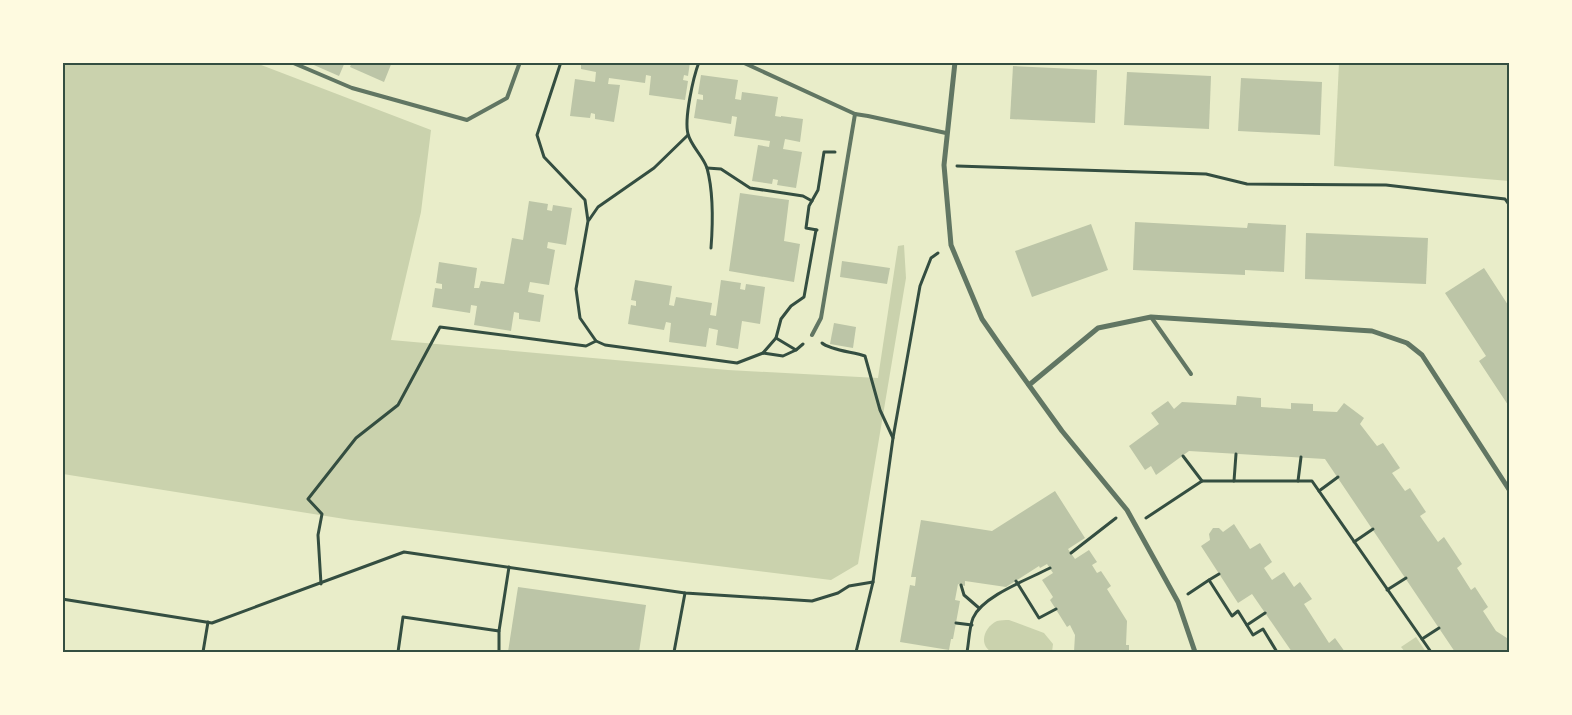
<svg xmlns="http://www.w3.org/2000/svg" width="1572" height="715" viewBox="0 0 1572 715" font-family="Quicksand,sans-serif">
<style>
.green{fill:#cad2ad}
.building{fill:#bcc5a7}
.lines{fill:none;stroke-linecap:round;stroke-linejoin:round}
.path{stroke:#344e41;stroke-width:3}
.service{stroke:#617663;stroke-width:4}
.minor{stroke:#617663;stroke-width:5}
.neatline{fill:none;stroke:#344e41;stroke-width:2}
</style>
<rect width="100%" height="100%" fill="#e9edc9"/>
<!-- green -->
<g class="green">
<polygon points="62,63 256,63 431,130 421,212 391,340 728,370 878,378 898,246 904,245 906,278 858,564 831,580 351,520 63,474"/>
<polygon points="1339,63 1509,63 1509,181 1334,166"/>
<path d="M1009,620L1044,633L1053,644L1052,652H992C978,645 984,627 997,621C1001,620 1005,620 1009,620Z"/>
<polygon points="1416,637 1426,652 1405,652 1401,647"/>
</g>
<!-- building -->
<g class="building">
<polygon points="307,62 345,62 339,76"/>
<polygon points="352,62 392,62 384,82 350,67"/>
<polygon points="581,62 690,62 688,76 684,75 683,80 688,81 685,100 649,95 651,76 646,75 645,83 609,78 608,84 620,85 614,122 595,119 595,114 591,113 590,118 570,116 575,79 595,82 596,72 581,69"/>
<polygon points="1013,66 1097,70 1095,123 1010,119"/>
<polygon points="1127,72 1211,76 1209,129 1124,125"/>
<polygon points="701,75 738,80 735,99 741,100 742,92 778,97 775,116 781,117 781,116 803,119 800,142 785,139 783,149 802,152 796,188 777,185 778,180 773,179 772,184 752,181 758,145 769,147 770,141 734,136 737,117 732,116 731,124 694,118 697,99 703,100 703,95 698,94"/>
<polygon points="1241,78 1322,82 1320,135 1238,131"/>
<polygon points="740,193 789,200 784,241 800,244 794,282 729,271"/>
<polygon points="529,201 548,204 547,210 552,211 553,205 572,208 566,245 548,242 547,248 555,250 549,285 530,282 528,292 544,295 540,322 519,319 519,313 514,312 511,331 474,325 477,306 471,305 470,313 432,307 435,288 442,289 442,284 436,283 439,262 477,268 474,288 479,288 481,281 504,284 512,238 523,240"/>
<polygon points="1135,222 1247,228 1248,223 1286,225 1284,272 1245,270 1245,275 1133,270"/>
<polygon points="1091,224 1108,270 1032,297 1015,251"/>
<polygon points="1306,233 1428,238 1426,284 1305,279"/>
<polygon points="842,261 890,268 887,284 840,277"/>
<polygon points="1484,268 1510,308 1510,408 1479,361 1486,356 1445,293"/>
<polygon points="635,280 672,286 669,305 674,306 676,297 712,303 710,315 716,316 721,280 741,283 740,289 745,290 746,284 765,287 760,324 742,321 738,349 716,345 718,330 709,328 706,347 669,342 671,323 666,322 664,330 628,324 631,305 636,306 636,301 631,300"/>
<polygon points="834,323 856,327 853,348 830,344"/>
<polygon points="1237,396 1261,398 1261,407 1291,409 1291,403 1313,404 1313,411 1337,412 1344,403 1364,418 1360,424 1377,446 1383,443 1400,468 1392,473 1405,491 1410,488 1426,512 1420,516 1438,542 1444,537 1462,564 1457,568 1471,590 1475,587 1488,607 1483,611 1496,631 1510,640 1510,652 1455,652 1325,459 1189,451 1156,475 1151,466 1145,470 1129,446 1159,424 1151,413 1168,401 1174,409 1182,402 1236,405"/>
<polygon points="1055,491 1085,538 1068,549 1075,559 1089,550 1097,562 1092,565 1097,573 1101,571 1111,586 1107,589 1127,621 1126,645 1129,645 1129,652 1074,652 1075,635 1070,625 1067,627 1050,600 1053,597 1042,580 1053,573 1047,564 1040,568 1039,566 1006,587 965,581 965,586 958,584 955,600 960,601 953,639 951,639 949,650 900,642 910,585 915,586 916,577 911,577 921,520 992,531"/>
<polygon points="1234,524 1250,549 1260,543 1272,562 1264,568 1272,580 1284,572 1294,587 1300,582 1312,599 1304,604 1329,643 1335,638 1345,652 1292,652 1252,594 1238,603 1201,546 1210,540 1209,534 1213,528 1219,528 1223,532"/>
<polygon points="518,587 646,605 639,652 508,652"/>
</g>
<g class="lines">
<!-- path -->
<g class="path">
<polyline points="561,62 537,135 544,157 585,200 588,221 576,289 580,318 596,341 605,345 737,363 763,353 783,356 796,350 803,344"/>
<path d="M699,62C693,78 684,119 688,134C691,146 703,156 707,168C714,194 713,222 711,248"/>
<polyline points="957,166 1206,174 1247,184 1386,185 1505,199 1510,206"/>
<polyline points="707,168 721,169 750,188 803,196 812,201"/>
<polyline points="589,220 598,207 654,168 688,135"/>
<polyline points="817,230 806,228 809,206 818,190 824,152 835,152"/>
<polyline points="776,338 796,350"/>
<path d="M822,343C830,350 853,352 865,356L880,410L893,438"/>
<polyline points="763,353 776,338 781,319 791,306 804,297 816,230"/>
<polyline points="1183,456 1202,481"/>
<polyline points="1234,481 1236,454"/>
<polyline points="1298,481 1301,457"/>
<polyline points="1319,491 1338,477"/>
<polyline points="1146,518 1202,481 1312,481 1431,652"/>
<polyline points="1354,542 1373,529"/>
<polyline points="1071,553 1116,518"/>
<polyline points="1209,580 1219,574"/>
<polyline points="1016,581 1039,618 1056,609"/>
<polyline points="321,584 318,535 322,514 308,499 356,438 398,405 440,327 586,346 596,341"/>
<polyline points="961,585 964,595 979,608"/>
<polyline points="1387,590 1406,578"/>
<polyline points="1188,594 1209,580 1232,616 1238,611 1253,635 1263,629 1277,652"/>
<polyline points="62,599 212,623 404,552 685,593 812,601 838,593 849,586 873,582"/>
<polyline points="956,623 972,625"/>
<polyline points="1247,625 1265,613"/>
<polyline points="499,631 499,652"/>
<polyline points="1422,639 1439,628"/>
<polyline points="203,652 208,622"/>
<polyline points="398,652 403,617 499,631 509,567"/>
<polyline points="674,652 685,593"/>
<polyline points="856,652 873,582 893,438 920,286 931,258 938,253"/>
<polyline points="856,652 862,652"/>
<path d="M967,652C969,642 969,628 973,618C982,596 1029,579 1050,568"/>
</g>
<!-- service -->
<g class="service">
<polyline points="291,62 352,88 467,120 507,98 520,62"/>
<polyline points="742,62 855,114 868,116 946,133"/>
<polyline points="1151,317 1191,374"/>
<polyline points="812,335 821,318 855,114"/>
</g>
<!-- minor -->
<g class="minor">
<polyline points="955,62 944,165 951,245 961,269 982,319 1000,345 1062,431 1127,510 1178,602 1195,652"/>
<polyline points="1029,385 1098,328 1151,317 1372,331 1407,343 1422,355 1510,491"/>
</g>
</g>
<!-- border -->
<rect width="1572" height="715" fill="none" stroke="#fefae0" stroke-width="128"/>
<rect x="64" y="64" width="1444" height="587" class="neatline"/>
</svg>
